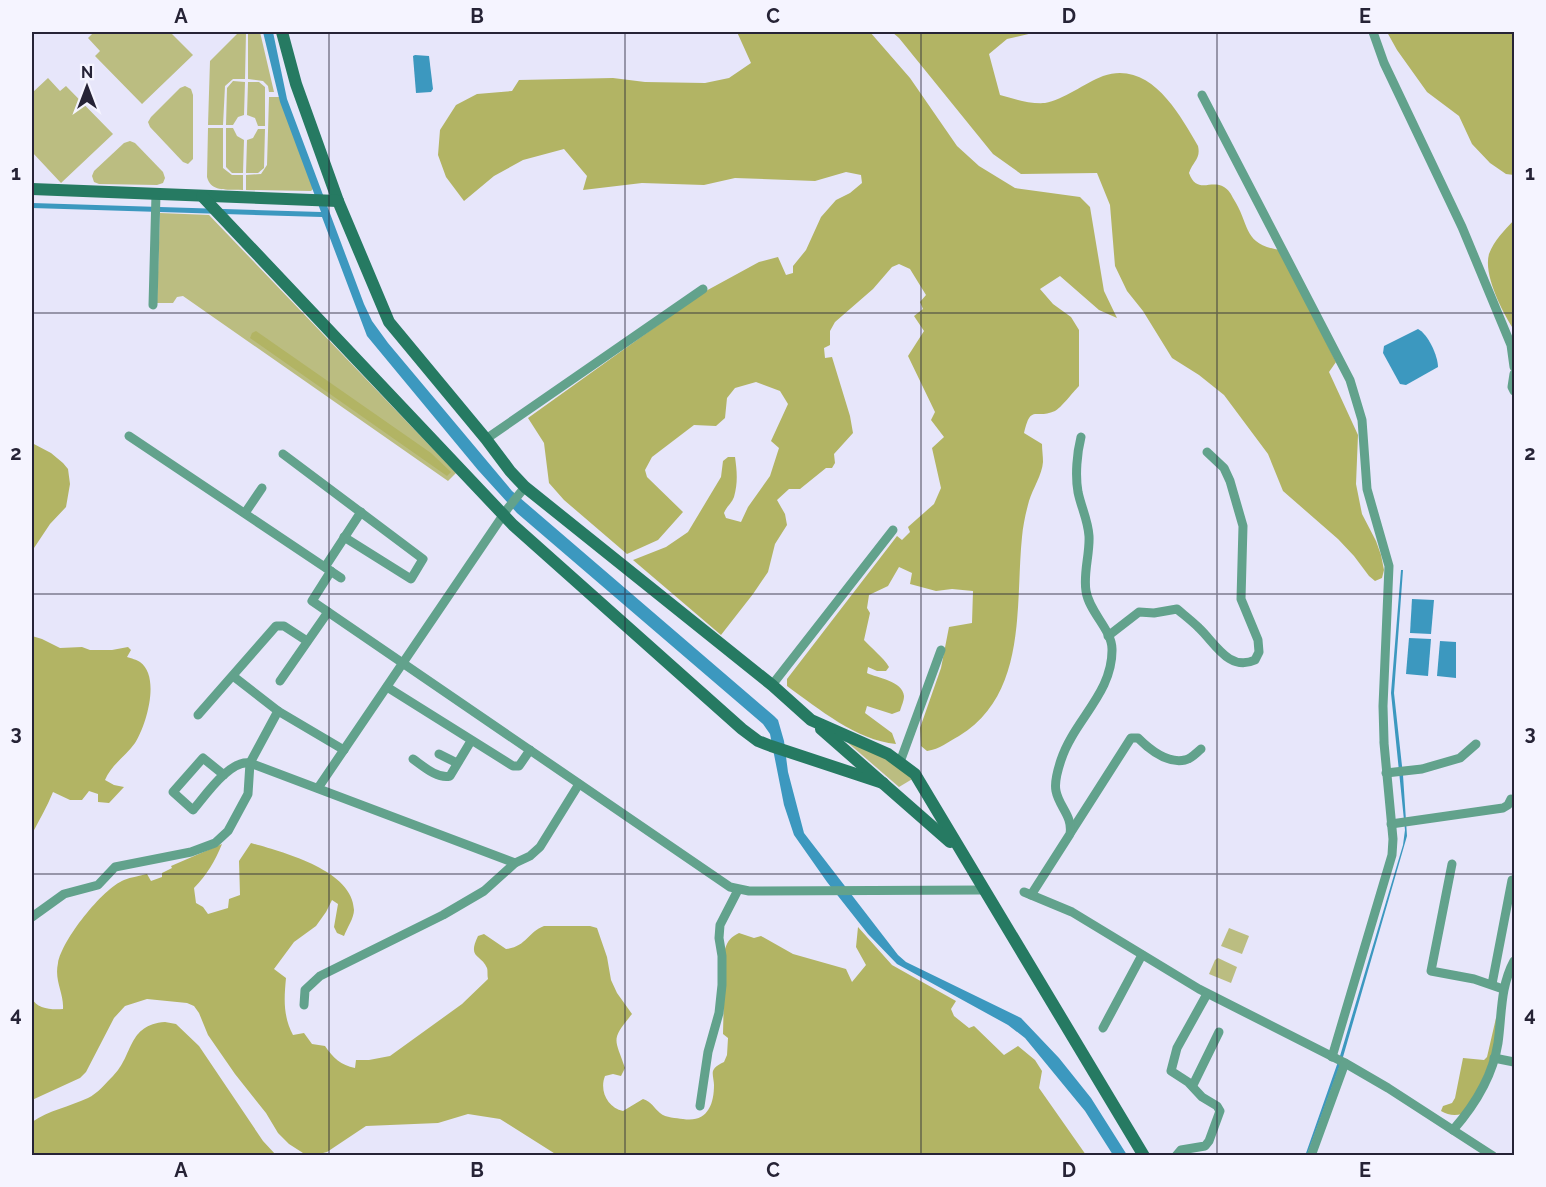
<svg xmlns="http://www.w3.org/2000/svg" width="1546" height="1187" viewBox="0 0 1546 1187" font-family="Raleway,sans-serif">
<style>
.green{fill:#bbbd81}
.forest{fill:#b2b464}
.water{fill:#3c98bf}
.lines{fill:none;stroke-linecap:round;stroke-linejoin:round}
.street{stroke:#62a28c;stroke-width:9}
.secondary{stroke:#267a62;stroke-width:12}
.grid{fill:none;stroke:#262336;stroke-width:1.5;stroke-opacity:0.55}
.neatline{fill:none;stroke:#262336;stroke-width:2}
.grid-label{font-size:20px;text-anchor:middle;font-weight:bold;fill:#262336}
</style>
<rect width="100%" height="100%" fill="#e7e6fa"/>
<!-- green -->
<g class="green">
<polygon points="94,32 170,32 193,55 142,104 95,56 100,51 88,38"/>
<polygon points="239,32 246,32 245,79 233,79 225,86 223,125 208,125 210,61"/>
<polygon points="248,32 260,32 274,92 269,92 268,86 263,81 248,79"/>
<polygon points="48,78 60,91 66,86 113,134 61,183 32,152 32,93"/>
<polygon points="233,81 245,82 244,115 238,117 233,125 226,125 227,88"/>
<polygon points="248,82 259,82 265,87 265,126 258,126 255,118 247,115"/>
<polygon points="185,86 191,89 193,95 193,159 188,164 183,162 150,127 148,122 151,117 180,88"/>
<polygon points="269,97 280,97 313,189 311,191 246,190 246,175 261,174 267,165"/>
<path d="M208,128H223V168L232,175H243V190C229,189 211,193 207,177Z"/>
<polygon points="226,128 233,128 237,136 244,140 243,173 232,173 226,167"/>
<polygon points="258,129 265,129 264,168 258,173 246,173 247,140 253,138"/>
<polygon points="130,141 135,143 163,172 165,178 163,183 157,185 99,184 94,182 92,176 94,171 124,143"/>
<polygon points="160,213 209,215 456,473 448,481 183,296 177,297 173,303 157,303"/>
<polygon points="847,742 887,758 914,778 899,787"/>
<polygon points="1229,928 1249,936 1242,954 1221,946"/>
<polygon points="1218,958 1237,967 1231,983 1209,974 1215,960"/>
</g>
<!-- forest -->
<g class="forest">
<path d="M737,32H870L910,78L957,146L979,166L1015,188L1080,197L1090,207L1104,291L1117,318L1099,310L1060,276L1040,289L1053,304L1071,317L1079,330V386C1073,392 1061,408 1055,411C1035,420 1031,403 1024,433L1042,444C1042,450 1043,456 1043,462C1042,475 1033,488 1029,501C1026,512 1023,525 1022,537C1015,605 1028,694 959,736C948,742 940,749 927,751L921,746L920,728L941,668L949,627L972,623L973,591L952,589L936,591L910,584L912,573L899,567L888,586L869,595L867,608L870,613L864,640C872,649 883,657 889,667L886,671H877L868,667L867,673C877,678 903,681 904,696C904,701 901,707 900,711L892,714L867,706L865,713L892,733L896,744C856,740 819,709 787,686V679L897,536L902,540L910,532L908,527L934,504L941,488L932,448L944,437L931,420L935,412L908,356L924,331L914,316L923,309L920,302L926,295L910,269L899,264L892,267L873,289L835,322L830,331V345L824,348L825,358L832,357L850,416L853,433L834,454L835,463L832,468H826L800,489H789L777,500L785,514L787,525L775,544L768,572L753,594L721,635L633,560L666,547L688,532L721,477L723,461L728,457H735C737,471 738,483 734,497C732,503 726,507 724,513L726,518L741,522L748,507L770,476L779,448L771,441L788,404L780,391L756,382L735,388L727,398L725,418L716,426L694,425L652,457L645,470L647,477L683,512L658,540L627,554L564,500L549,483L544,443L528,418L704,292L759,262L778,257L786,275L793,273V266L806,250L821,217L836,200L850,193L862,183L861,175L846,172L815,181L735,178L704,185L642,183L583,190L587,176L564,149L523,160L494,176L464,201L446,177L438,155L440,130L456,105L477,94L512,91L519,80L613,78L645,82L705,83L729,78L751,63Z"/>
<path d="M892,32H1037L1007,39L989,54L1000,95C1015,99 1029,104 1045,103C1063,100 1085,83 1103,76C1150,60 1179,113 1198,146C1201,159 1193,161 1189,173C1197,195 1211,179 1224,187C1229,190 1231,194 1233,198C1251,226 1242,244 1280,250L1336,362L1329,372L1358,435L1356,484L1362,514L1376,541L1381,555L1384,570L1382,578L1375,581L1369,576L1354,556L1338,539L1283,491L1268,454L1224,395L1199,375L1172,358L1143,311L1127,291L1115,266L1110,205L1097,173L1021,174L993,154L899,38Z"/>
<polygon points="1387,32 1514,32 1514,175 1506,174 1490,163 1472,144 1459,116 1427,92 1397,50"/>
<path d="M1514,220V330C1503,313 1483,275 1489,254C1494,240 1505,230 1514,220Z"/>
<polygon points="256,331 431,453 451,472 447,476 250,338 252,333"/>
<polygon points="32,443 51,453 63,463 68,469 70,484 66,507 50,524 32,551"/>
<path d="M32,636L42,639L60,648L82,647L90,650H112L128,647L131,650L127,657C131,658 137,660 140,662C161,677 146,726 135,743C126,756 111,765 105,780L114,785L124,787L109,803L98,802V794L89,791L82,800H70L53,792C47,807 39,820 32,834Z"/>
<path d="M251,843C282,852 353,870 354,910C354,918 347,928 344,936L337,933L334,927L338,904L332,900L326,912L316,926L294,942L274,969L286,978C284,999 283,1016 293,1035L304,1033L312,1044L325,1046C333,1058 341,1065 355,1068L356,1060H369L390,1056L462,1004L488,979C487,975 488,971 487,968C481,954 467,959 478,936L484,934L506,949C526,947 528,932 544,926H590L597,928L607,957L611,980L617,993L632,1014C610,1041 615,1038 625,1068L621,1076L613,1074L605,1076C599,1091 608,1108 623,1111L643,1099C652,1102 654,1108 660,1113C666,1118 676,1118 683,1119C707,1123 714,1105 714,1085C714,1081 712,1074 713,1071C715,1066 720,1064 724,1062L727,1055L728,1038L723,1034L725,949C728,940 731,937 739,933L754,938L761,936L793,954L846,969L852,982L866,965L856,947L858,927L892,965L956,1001L951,1009L954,1016L969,1028L974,1026L1004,1055L1018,1046L1035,1060L1042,1071L1039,1088L1086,1155H557L500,1119L468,1114L438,1123L366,1126L327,1152L319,1154L303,1153L289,1144L278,1133L266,1113L235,1074L208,1035L199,1013L194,1006L187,1003L147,999L125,1006L114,1018L86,1072L80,1078L32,1100V998C36,1009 52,1010 63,1009C64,993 54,981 58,963C62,940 102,889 124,880C131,877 140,876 147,874L151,881L162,877V873L172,868L171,866L222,844C215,861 207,875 194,888L196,903L203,907L208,914L228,908L229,899L240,895L239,861Z"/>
<path d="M1496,1018C1496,1022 1497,1027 1497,1032C1496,1052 1476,1100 1462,1114C1454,1116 1448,1115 1441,1111L1443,1106L1452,1103L1455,1098L1463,1058L1484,1060L1487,1057Z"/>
<path d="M165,1022L176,1024L199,1046L263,1141L276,1155H32V1122C49,1110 69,1107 88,1098C97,1094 106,1083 113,1076C134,1055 127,1025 165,1022Z"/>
</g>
<!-- water -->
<g class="water">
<polygon points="263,32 273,32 287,99 364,304 372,321 388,343 512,491 774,716 778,720 784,741 788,772 804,833 898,955 906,962 1021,1018 1059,1058 1091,1098 1127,1155 1113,1155 1085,1111 1025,1038 1008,1025 897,964 868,934 827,882 794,835 784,805 770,734 763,724 517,513 478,470 367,336 322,217 32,208 32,203 321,212 280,102"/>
<polygon points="415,55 429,56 433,89 431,92 416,93 413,56"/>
<path d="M1418,329C1428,334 1438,356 1438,367L1406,385L1400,384L1383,353L1384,346Z"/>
<polygon points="1401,570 1403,570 1394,693 1403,775 1407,836 1343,1057 1307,1155 1305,1156 1340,1056 1403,845 1405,830 1391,693"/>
<polygon points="1412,599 1434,600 1431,634 1410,633"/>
<polygon points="1409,638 1431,639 1428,676 1406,674"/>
<polygon points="1440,641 1456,642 1456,678 1437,676"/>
</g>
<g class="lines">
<!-- street -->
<g class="street">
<polyline points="1373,32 1384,63 1462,227 1511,345 1514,367"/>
<polyline points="1202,95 1350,380 1362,420 1367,489 1389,566 1383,706 1384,741"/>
<polyline points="153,305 156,194"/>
<polyline points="1514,374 1512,387 1514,391"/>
<polyline points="129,436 341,578"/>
<polyline points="486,439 703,289"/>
<polyline points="283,454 423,559 411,579 344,537"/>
<polyline points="245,513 262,488"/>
<polyline points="325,567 361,512"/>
<polyline points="331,571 312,601 730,887 749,891 983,890"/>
<path d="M1108,636L1139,612L1154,613L1177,609C1184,615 1192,621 1199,628C1215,643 1229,672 1255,660L1259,652L1258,640L1241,599L1243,526L1230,481L1224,468L1207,452"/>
<polyline points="233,676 278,711 344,750"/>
<polyline points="280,681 328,612"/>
<polyline points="772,685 893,530"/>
<polyline points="387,687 513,766 519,766 530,750"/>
<polyline points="198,715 276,626 284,626 307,641"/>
<polyline points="439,754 457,763"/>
<path d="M413,759C423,766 437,779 450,776L471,741"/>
<polyline points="900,762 941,650"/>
<polyline points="1386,773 1422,769 1460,758 1476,744"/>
<path d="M224,775L203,758L173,792L193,810C205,796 230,759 250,763L515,863"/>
<polyline points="318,788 508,508 525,487"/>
<polyline points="1391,824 1503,808 1508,805 1511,799"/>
<path d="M1071,832L1131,738H1138C1149,749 1167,764 1185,760C1191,759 1196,753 1201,749"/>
<polyline points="1452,864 1431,971 1474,979 1503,989"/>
<polyline points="1024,892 1072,912 1199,989 1345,1063 1388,1088 1493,1156"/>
<path d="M1031,895L1070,834C1073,816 1059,807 1056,791C1054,782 1058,769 1061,760C1074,720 1113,693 1112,649C1112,630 1089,612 1086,591C1083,573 1090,554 1089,536C1088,520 1081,507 1078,492C1075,475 1077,453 1081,437"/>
<polyline points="32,917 64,894 98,885 115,867 191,852 215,843 228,831 248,794 250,763 278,711"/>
<polyline points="1492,984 1512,880"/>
<polyline points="304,1005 305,990 320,976 443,915 484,891 515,863 530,856 540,847 579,784"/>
<polyline points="1103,1028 1142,955"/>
<polyline points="1332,1057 1392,855 1393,839 1384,743"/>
<polyline points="1494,1058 1514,1062"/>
<polyline points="1193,1085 1219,1032"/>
<polyline points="700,1106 708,1052 719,1013 722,985 722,956 719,938 720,925 738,890"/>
<path d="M1453,1130C1474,1106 1493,1075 1498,1043C1502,1014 1500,987 1514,961"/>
<polyline points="1176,1156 1181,1150 1205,1146 1209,1141 1220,1111 1217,1106 1202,1097 1188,1082 1171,1071 1177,1048 1207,994"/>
<polyline points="1311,1156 1345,1063"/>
</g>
<!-- secondary -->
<g class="secondary">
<polyline points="282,32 296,84 338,201 389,322 486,439 510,471 525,487 772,685 811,720 888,754 915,774 1144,1156"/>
<polyline points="32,189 338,201"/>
<polyline points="202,196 513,525 742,729 758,741 771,746 883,783"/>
<polyline points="821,729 950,842"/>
</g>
</g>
<!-- grid -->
<path class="grid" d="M329,32V1156M625,32V1156M921,32V1156M1217,32V1156M32,313H1514M32,594H1514M32,874H1514"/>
<!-- border -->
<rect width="1546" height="1187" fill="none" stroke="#f5f4ff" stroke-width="66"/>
<!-- north arrow -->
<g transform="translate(87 87)" stroke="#f5f4ff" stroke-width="4.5" paint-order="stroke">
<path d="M0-4.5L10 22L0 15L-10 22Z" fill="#262336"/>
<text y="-9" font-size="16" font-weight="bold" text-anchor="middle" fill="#262336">N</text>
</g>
<rect x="33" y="33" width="1480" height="1121" class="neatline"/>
<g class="grid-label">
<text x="181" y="23">A</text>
<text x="477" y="23">B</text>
<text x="773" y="23">C</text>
<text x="1069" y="23">D</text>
<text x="1365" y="23">E</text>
<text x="16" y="180">1</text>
<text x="1530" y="180">1</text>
<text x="16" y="460">2</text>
<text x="1530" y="460">2</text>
<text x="16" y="740">3</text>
<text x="1530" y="740">3</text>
<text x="16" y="1021">4</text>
<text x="1530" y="1021">4</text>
<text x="181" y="1177">A</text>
<text x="477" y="1177">B</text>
<text x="773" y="1177">C</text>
<text x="1069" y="1177">D</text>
<text x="1365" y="1177">E</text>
</g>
</svg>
